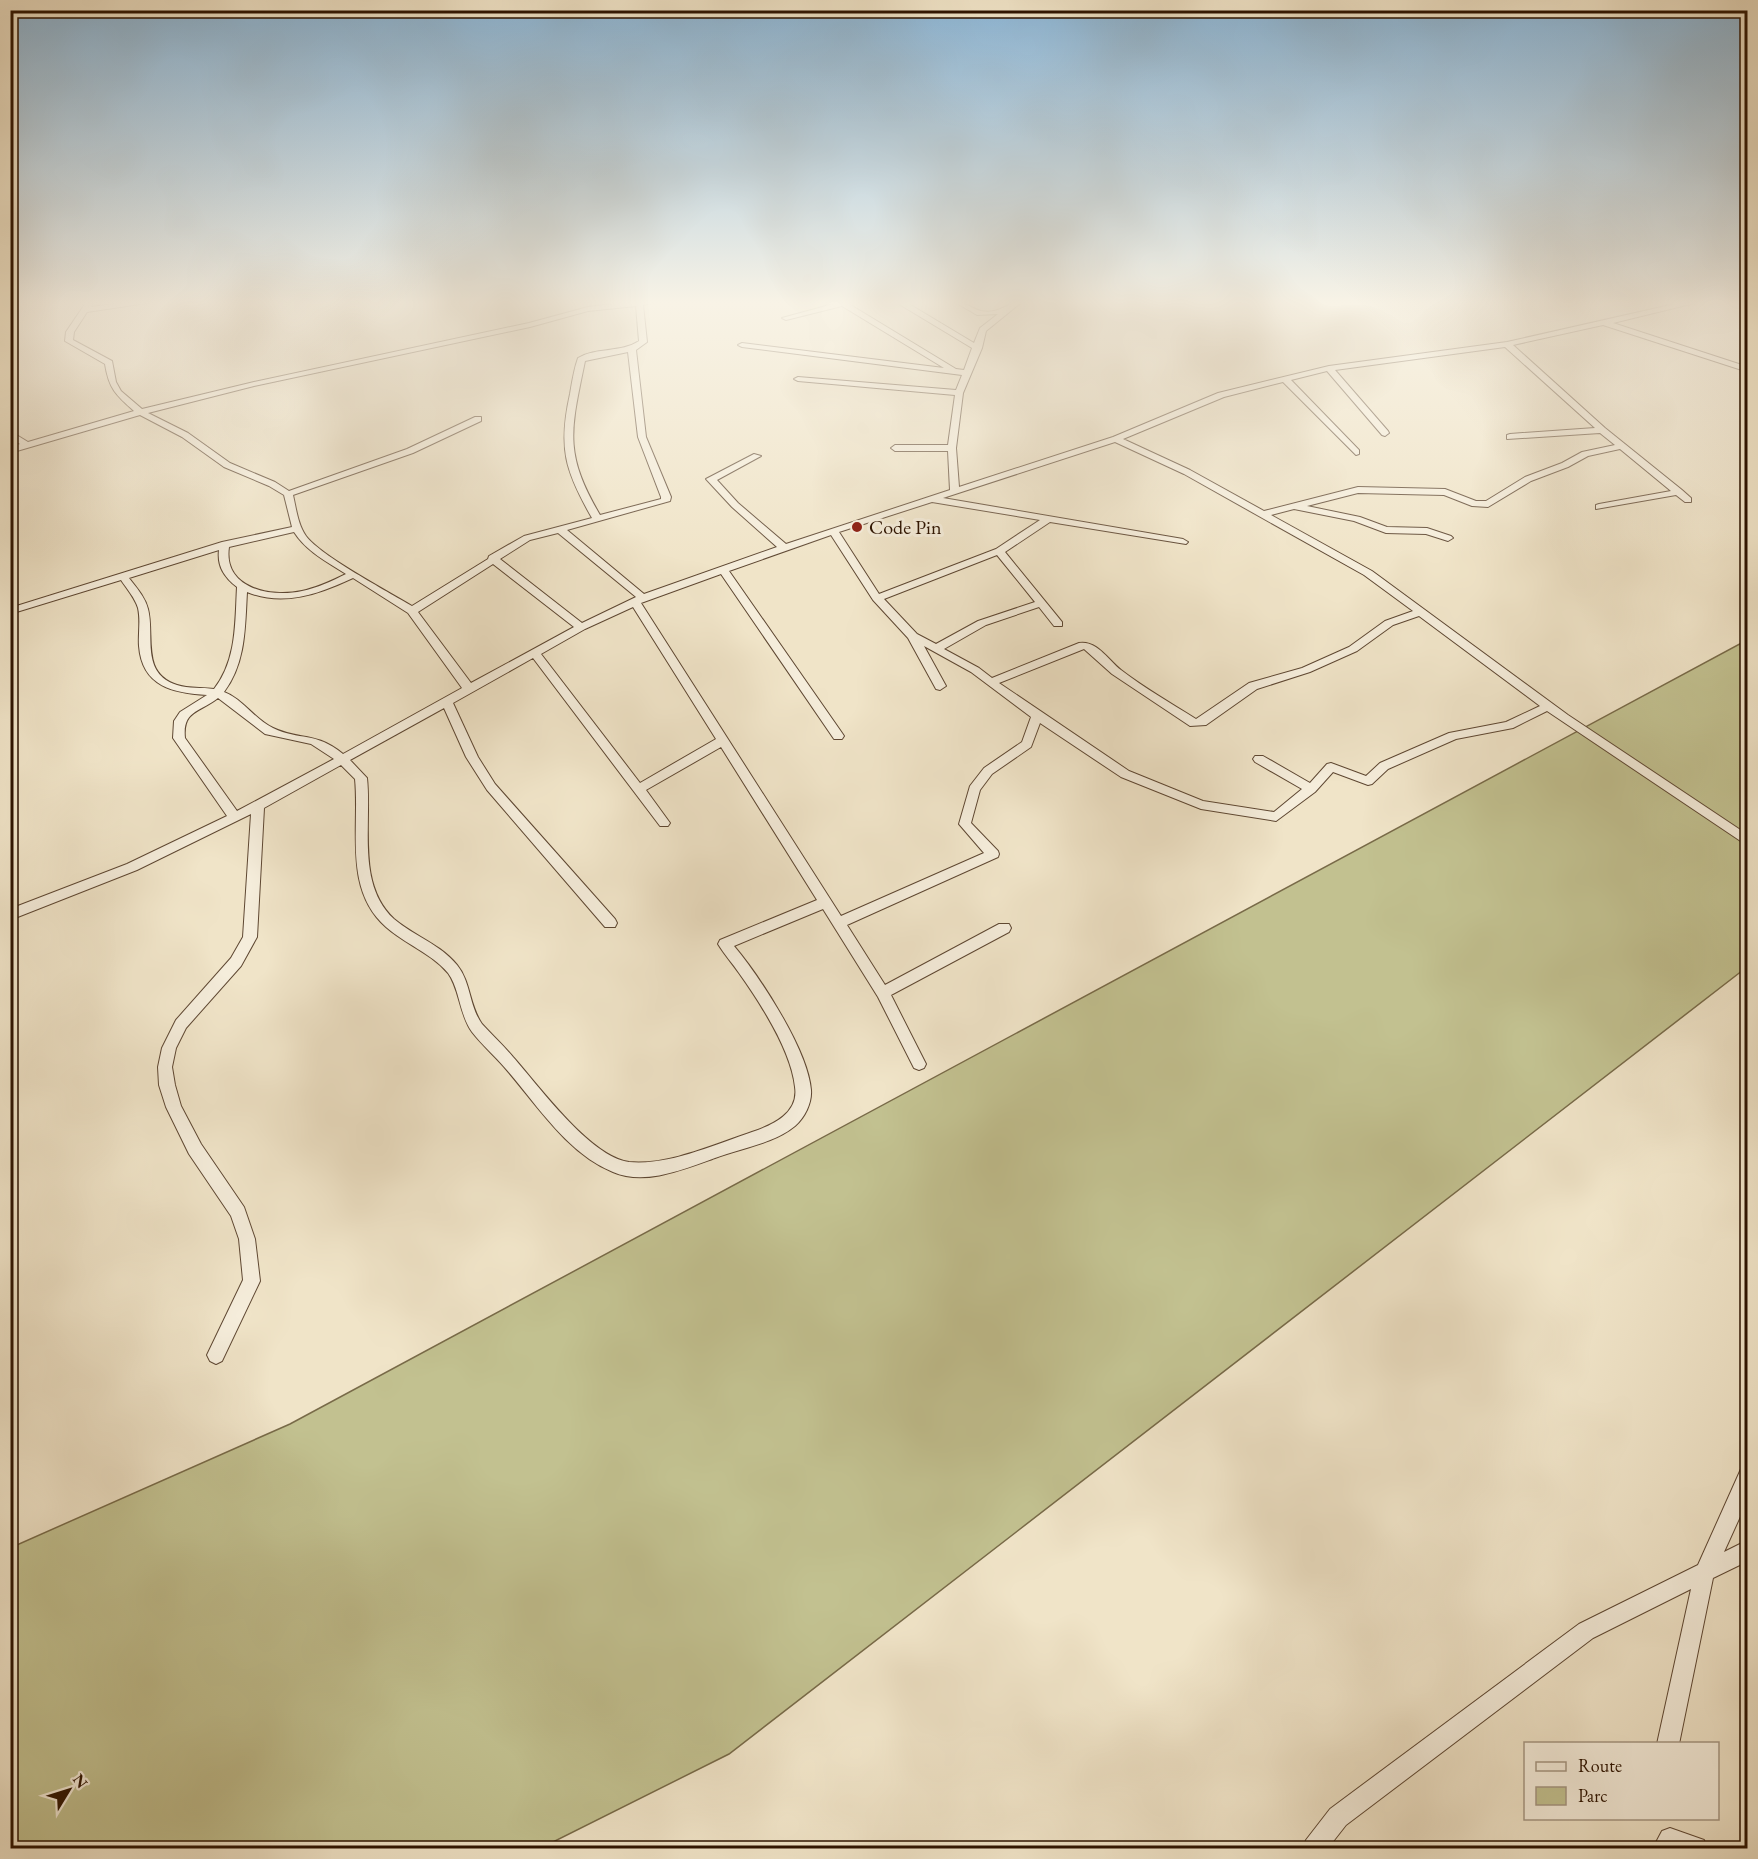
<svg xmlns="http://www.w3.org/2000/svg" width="1758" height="1859" viewBox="0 0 1758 1859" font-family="'EB Garamond',serif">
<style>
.green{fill:#c2c190;stroke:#786a48;stroke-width:1.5}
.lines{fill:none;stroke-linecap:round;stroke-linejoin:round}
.minor-casing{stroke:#5e4732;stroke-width:2}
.minor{fill:#f5eddb;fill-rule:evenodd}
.poi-dot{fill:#8f2418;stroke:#f5eddb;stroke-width:2}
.labels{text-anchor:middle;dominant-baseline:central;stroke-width:6;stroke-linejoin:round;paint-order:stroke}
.far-poi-label{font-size:20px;fill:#2d1300;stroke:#f5eddb;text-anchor:start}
</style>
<rect width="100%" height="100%" fill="#f0e4c8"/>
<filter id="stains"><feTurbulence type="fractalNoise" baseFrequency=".00333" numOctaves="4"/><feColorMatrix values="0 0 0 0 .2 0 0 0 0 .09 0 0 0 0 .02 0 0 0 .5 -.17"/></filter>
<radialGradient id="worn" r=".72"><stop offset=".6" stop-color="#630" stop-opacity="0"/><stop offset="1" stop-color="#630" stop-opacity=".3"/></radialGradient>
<!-- green -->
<polygon class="green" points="1747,640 1747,967 729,1754 541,1848 11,1848 10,1548 290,1424"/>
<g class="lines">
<!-- minor casing -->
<g class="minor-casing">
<g id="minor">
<path d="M87,301H95L91,307L137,301H160L87,312L74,332L73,340L112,361L116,382L121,391L142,409L254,382L529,323L588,307L635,301H661L643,305L647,342L636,350L646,437L671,497L670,501L567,530L644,594L777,547L732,507L706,479L754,454L761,456L717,480L738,503L786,544L950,490L948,451H895L891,448L895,445H948L955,395L798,381L794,379L798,377L956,390L962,375L742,347L738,345L742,343L944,368L842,306L786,320L782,318L837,303L834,301H844L956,369L964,370L972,348L894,301H904L974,343L980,328L998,314L977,315L953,301C965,301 970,308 981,311C1000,315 1008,301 1023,301L986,331L982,348L963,393L956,448L959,487L1113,437L1218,393L1329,366L1507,342L1688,301H1703L1613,323L1748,367V372L1603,325L1513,345L1605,428L1682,490L1691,498V502H1685L1676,495L1596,509V505L1599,504L1671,491L1620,449L1588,456L1568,467L1531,481L1488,507L1472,506L1444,495L1358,493L1307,506L1360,517L1387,527L1427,528L1451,536L1453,538L1448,541L1426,534L1386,533L1354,521L1294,509L1271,515L1372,571L1568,715L1748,835V846L1547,711L1513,728L1456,739L1388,769L1372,784L1368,785L1333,772L1315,792L1276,821L1201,809L1121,777L1040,723L1031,747L992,774L980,790L971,823L998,851L999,854L998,857L847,925L885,985L999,924H1009L1011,928L1009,932L891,995L926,1064L924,1068L919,1070L914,1068L878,997L823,909L734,946C760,977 808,1050 811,1090C812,1103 805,1117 795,1126C773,1144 741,1148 715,1158C684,1169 645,1186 613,1172C568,1154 537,1105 506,1069C495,1056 482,1045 472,1032C459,1014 460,989 448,973C431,953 405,944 386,927C343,889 360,828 355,779L341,765L264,808L257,937L241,966L186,1028L176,1048L172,1067L175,1085L181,1106L201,1144L244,1207L255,1239L260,1281L222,1361L216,1364L210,1361L207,1355L243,1280L239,1239L231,1216L189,1154L166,1107L159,1085L158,1067L162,1048L176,1020L231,958L243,937L251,814L137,870L10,920V909L127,864L227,816L173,738L174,721L180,712L207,695C174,693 142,687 139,646C138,634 141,621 138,608C135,598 127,589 121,580L10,614V608L222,542L292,527L284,495L269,486L224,467L182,437L140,415L10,453V447L20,444L10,438V431L28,442L134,411C116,395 109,389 105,364L65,341L66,332ZM636,306L639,341C621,353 597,347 578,358C574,369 572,382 570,394C558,448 565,471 592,518L524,536L489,556L488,559L412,606C387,591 321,556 306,536C298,525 296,508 293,495L413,453L481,421V417H475L407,449L289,491L275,482L230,463L188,433L148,413L254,386L530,327L588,311ZM1505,347L1595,428L1510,434L1507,435V439L1600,433L1615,445L1582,452L1562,463L1525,477L1486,501H1476L1445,489L1358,487L1264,511L1190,470L1123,439L1224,397L1283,382L1356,455L1359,454V450L1291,380L1327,371L1382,435L1385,436L1389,433L1388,431L1335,370ZM628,352L638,437L661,497V499L600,515C563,452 571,430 585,361ZM1115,442L1184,474L1364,575L1413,611L1385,621L1349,647L1302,668L1249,683L1196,719C1171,703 1144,688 1121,670C1108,660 1097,640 1079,643L992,678L979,668L944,649L986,625L1039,607L1054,626H1062V622L1005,552L1050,522L1186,544L1188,542L1183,539L943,498ZM932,502L1040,520L996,549L879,594L839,532ZM294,532C306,551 327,562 346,574C332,581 317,588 302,591C270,598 223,588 229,547ZM558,533L636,597L582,623L500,559L530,540ZM831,535L873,600L908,638L936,689L940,690L946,686L924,646L971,672L1031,717L1022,742L984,768L970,786L959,824L984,853L841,916L641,603L721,574L834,739H842L844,736L842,733L729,571ZM219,550C217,566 224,577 237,587C235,622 237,660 214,689C202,687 189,689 177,685C140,673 155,636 148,609C145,597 136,587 129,578ZM997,555L1035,602L978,621L936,644L917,634L884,599ZM493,564L574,627L471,683L418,612ZM353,578L408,613L462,688L343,754C315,731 300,741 273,728C254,719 243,699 224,692C246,663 245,627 247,592C283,607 319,594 353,578ZM633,607L716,739L640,783L541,654L585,629ZM1419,616L1540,706L1506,722L1449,733L1380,763L1366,776L1331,763L1327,764L1310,783L1263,756H1255L1253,759L1255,762L1302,789L1274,812L1203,801L1129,771L999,683L1084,649L1112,674L1190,726L1206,725L1257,689L1310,672L1357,651L1393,625ZM533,658L660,826H668L670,823L646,790L721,747L817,900L720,940L718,944C724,954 733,964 739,973C761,1004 791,1050 795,1087C799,1113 773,1125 752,1132C716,1144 668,1166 629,1162C590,1157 539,1086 513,1057C503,1045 492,1035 482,1024C469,1006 471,982 457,965C440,944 414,936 394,919C356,884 372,823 367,778L350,760L444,708L466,757L487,790L605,927H615L617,923L615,919L495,784L478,757L453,703ZM218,698L265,734L311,744L334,759L237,811L185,738C182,710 201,712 218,698Z"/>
<polygon points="1115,301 1123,301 1124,302 1120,304"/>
<polygon points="1748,1467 1748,1499 1724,1552 1748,1540 1748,1561 1713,1578 1679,1744 1657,1744 1691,1589 1593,1638 1346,1825 1328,1848 1303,1848 1306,1840 1330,1809 1579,1624 1698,1565 1741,1469"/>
<polygon points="1670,1828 1704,1840 1707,1848 1653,1848 1662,1831"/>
</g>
</g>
<!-- minor -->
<use href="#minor" class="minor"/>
</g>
<!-- sky -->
<linearGradient id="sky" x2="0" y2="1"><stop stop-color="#8bb7d9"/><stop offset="0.54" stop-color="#f8f3e6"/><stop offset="1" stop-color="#f8f3e6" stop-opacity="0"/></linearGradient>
<rect width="1758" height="561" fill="url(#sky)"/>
<!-- markers -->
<circle class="poi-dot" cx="857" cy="527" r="6"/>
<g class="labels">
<!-- far-poi labels -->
<g class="far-poi-label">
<text x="869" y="527">Code Pin</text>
</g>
</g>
<!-- margin -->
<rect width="1758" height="1859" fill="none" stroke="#f0e4c8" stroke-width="36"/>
<rect x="12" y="12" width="1734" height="1835" fill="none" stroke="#2d1300" stroke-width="3"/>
<rect x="18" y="18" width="1722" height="1823" fill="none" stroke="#2d1300" stroke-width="1.5"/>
<!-- legend -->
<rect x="1524" y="1742" width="195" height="78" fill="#f5eddb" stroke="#a59683" stroke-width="1.5"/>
<rect x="1536" y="1762" width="30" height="9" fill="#f5eddb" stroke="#a59683" stroke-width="1.5"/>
<text x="1578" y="1772" font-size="18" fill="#2d1300">Route</text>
<rect x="1536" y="1787" width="30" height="18" fill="#c2c190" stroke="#a59683" stroke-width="1.5"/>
<text x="1578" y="1802" font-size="18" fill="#2d1300">Parc</text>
<!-- north arrow -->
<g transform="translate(69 1790) rotate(52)" stroke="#f5eddb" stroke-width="4.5" paint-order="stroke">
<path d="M0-4.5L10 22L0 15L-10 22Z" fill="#2d1300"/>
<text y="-9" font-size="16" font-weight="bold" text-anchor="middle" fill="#2d1300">N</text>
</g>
<rect width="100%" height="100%" filter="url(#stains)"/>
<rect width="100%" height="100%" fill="url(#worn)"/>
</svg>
